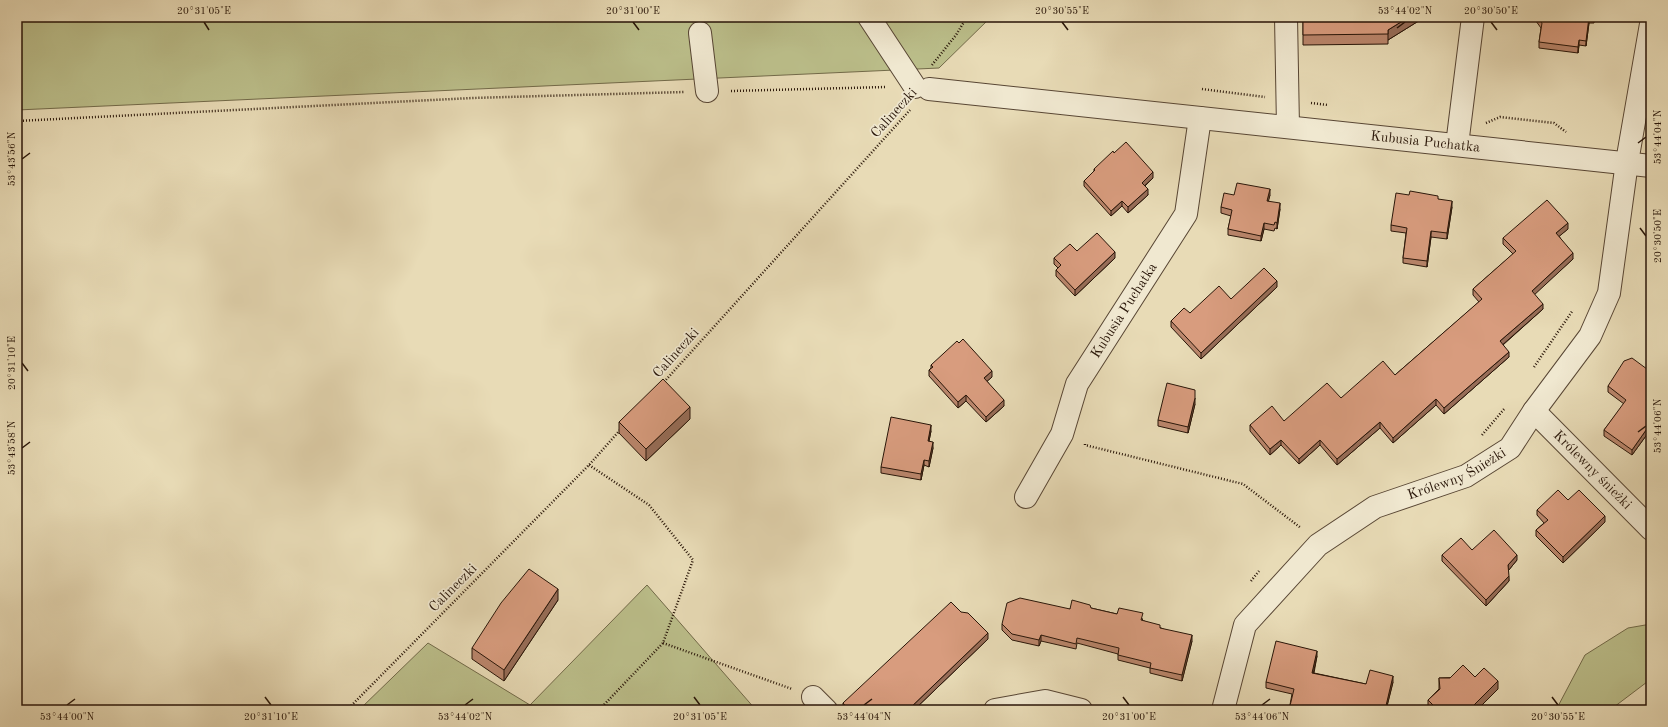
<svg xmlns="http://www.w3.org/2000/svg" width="1668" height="727" viewBox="0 0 1668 727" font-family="'Old Standard TT',serif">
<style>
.green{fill:#bbbe8a;stroke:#726a49}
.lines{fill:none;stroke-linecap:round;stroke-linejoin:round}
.minor-casing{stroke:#584634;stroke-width:24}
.path{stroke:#281508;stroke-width:2.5;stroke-dasharray:1 2;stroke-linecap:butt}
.minor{stroke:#f0e8d0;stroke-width:22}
.wall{fill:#ba866c;stroke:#281508}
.shaded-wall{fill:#976d58;stroke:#281508}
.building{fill:#d89c7e;stroke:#281508}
.ticks{fill:none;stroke:#281508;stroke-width:1.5}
.labels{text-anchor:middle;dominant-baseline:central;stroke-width:3.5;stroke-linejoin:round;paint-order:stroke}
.street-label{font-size:14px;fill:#281508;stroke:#f0e8d0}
.neatline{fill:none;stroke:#281508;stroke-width:1.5}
.ticks-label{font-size:10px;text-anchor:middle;fill:#281508}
</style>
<rect width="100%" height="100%" fill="#e8dbb6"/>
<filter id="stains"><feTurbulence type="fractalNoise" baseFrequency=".005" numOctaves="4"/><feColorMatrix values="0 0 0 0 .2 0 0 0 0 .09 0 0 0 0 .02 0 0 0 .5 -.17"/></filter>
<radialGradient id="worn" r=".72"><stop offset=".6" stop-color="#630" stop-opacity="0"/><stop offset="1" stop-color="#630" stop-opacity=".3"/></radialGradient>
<!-- green -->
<g class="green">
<polygon points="17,17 991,17 939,68 17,110"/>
<polygon points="647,585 756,710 359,710 428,643 530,705"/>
<polygon points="1651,624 1651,686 1647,682 1610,710 1556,710 1585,655 1628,628"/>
</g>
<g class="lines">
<!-- minor casing -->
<g class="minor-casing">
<g id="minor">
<polyline points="869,17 915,87"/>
<polyline points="1286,17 1288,127"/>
<polyline points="700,33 707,91"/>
<path id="s1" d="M929,89L1651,166"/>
<polyline points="1457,145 1473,17"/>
<path id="s2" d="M1534,411L1651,529"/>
<path id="s3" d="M1026,497L1062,434L1077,384L1186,214L1200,118"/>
<polyline points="813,697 826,710"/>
<polyline points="995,710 1045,701 1081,710"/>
<path id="s4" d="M1223,710L1245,625L1318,545L1375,507L1466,476L1510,448L1534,411L1590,336L1609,293L1627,162L1651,24"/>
</g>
</g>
<!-- path -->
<g class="path">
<polyline points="932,65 956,35 967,17"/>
<polyline points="1202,89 1265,97"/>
<polyline points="731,91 886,87"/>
<polyline points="1311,103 1328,105"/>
<polyline points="17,121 472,98 684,92"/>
<polyline points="1486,123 1500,117 1554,123 1566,132"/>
<polyline points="1534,367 1573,310"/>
<polyline points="664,382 910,110"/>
<polyline points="1482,435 1505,408"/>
<polyline points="1085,444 1085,445 1243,484 1301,528"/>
<polyline points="589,465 649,505 693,560 663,643 599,710"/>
<polyline points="1251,581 1259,571"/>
<polyline points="663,643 792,689"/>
<polyline points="347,710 589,465 621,429"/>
</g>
<!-- minor -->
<use href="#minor" class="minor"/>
</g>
<!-- wall -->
<g class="wall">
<polygon points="1303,17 1425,17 1388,40 1388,44 1303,45"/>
<polygon points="1533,17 1595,17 1594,23 1589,23 1586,46 1579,45 1578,53 1539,48 1539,42 1541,28"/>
<polygon points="1094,169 1153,178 1145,186 1148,195 1128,213 1122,206 1111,216 1084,186 1084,181 1094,172"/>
<polygon points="1234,195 1270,195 1268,201 1280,209 1277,229 1275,228 1274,231 1264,229 1261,241 1228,235 1228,229 1231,216 1221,213 1221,207"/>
<polygon points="1438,199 1452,207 1447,239 1431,237 1427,267 1403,263 1403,258 1406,233 1391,231 1391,225"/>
<polygon points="1568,229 1559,236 1573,259 1534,294 1543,309 1503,345 1509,357 1444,414 1436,405 1393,443 1380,428 1337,465 1320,445 1299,464 1281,445 1270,455 1250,431 1250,425 1284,421 1341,398 1395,375 1479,302 1473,295 1473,289 1513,254 1503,244 1503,238"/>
<polygon points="1077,251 1115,258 1075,296 1056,276 1056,270 1058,268 1054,264 1054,258"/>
<polygon points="1277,287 1201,359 1171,327 1171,321 1190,313 1231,299"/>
<polygon points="931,365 992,377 987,381 1004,406 986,422 966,401 958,408 929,376 929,370 931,368"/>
<polygon points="1651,372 1651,429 1632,455 1604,436 1604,430 1624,404 1608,392 1608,386"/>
<polygon points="1195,404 1188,433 1158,426 1158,420"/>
<polygon points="690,419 646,461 619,433 619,422"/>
<polygon points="931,431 929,441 933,448 929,467 924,465 921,480 881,473 881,467"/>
<polygon points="1537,510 1605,522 1563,563 1536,536 1536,530 1544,523 1537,515"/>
<polygon points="1472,550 1517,560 1508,571 1509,581 1486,606 1442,561 1442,555"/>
<polygon points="558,600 504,681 472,659 472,648"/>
<polygon points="1091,608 1117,614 1143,619 1142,620 1192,641 1182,681 1150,673 1150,668 1118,660 1118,654 1077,643 1076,649 1041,641 1039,646 1012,640 1002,630 1002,624 1070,609"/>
<polygon points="961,612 988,639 914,710 844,710 843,709 843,703"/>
<polygon points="1317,656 1314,673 1366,684 1393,682 1386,710 1289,710 1292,694 1266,688 1266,682"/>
<polygon points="1475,677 1498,689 1477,710 1430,710 1428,708 1428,700 1439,689 1439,678"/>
</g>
<!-- shaded-wall -->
<g class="shaded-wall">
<polygon points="1409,17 1425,17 1388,40 1388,30"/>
<polygon points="1589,17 1589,23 1586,46 1586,41"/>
<polygon points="1579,40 1579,45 1578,53 1578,47"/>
<polygon points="1153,172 1153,178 1142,188 1142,183"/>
<polygon points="1148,189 1148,195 1128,213 1128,207"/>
<polygon points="1270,189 1270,195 1267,207 1267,201"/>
<polygon points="1122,201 1122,206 1111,216 1111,211"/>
<polygon points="1452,201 1452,207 1447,239 1447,233"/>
<polygon points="1280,203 1280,209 1277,229 1277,223"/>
<polygon points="1264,223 1264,229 1261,241 1261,236"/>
<polygon points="1568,223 1568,229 1556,239 1556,233"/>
<polygon points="1431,231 1431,237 1427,267 1427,261"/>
<polygon points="1115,252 1115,258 1075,296 1075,290"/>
<polygon points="1573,253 1573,259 1532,297 1532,291"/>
<polygon points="1277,281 1277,287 1201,359 1201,353"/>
<polygon points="1543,304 1543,309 1500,347 1500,341"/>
<polygon points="1509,352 1509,357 1444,414 1444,408"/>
<polygon points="992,371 992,377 984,384 984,378"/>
<polygon points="966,395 966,401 958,408 958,402"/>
<polygon points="1195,398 1195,404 1188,433 1188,427"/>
<polygon points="1436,399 1436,405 1393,443 1393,438"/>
<polygon points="1004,400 1004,406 986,422 986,417"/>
<polygon points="690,407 690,419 646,461 646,449"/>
<polygon points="1380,422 1380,428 1337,465 1337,459"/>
<polygon points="1651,423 1651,429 1632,455 1632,450"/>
<polygon points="931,425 931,431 928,446 928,441"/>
<polygon points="1281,440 1281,445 1270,455 1270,449"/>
<polygon points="1320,440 1320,445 1299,464 1299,459"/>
<polygon points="933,442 933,448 929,467 929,461"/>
<polygon points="924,460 924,465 921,480 921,474"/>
<polygon points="1605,516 1605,522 1563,563 1563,557"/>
<polygon points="1517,555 1517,560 1508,571 1508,565"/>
<polygon points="1509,576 1509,581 1486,606 1486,600"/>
<polygon points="558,589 558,600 504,681 504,670"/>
<polygon points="988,633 988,639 914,710 908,710"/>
<polygon points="1041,635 1041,641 1039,646 1039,640"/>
<polygon points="1192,635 1192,641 1182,681 1182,675"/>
<polygon points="1317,651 1317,656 1312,679 1312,673"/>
<polygon points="1393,676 1393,682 1386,710 1385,710"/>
<polygon points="1498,681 1498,689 1477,710 1469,710"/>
</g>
<!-- building -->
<g class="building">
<polygon points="1303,17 1409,17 1388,30 1388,34 1303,35"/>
<polygon points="1537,17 1594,17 1594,18 1589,17 1586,41 1579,40 1578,47 1539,42 1542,23"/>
<polygon points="1126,142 1153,172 1142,183 1148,189 1128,207 1122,201 1111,211 1084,181 1095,170 1094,169 1113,151 1114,153"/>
<polygon points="1237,183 1270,189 1267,201 1280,203 1277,223 1275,222 1274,225 1264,223 1261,236 1228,229 1232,210 1221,207 1224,193 1234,195"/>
<polygon points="1410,191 1438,196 1438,199 1452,201 1447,233 1431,231 1427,261 1403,258 1407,228 1391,225 1396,193 1409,195"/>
<polygon points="1547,200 1568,223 1556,233 1573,253 1532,291 1543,304 1500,341 1509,352 1444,408 1436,399 1393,438 1380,422 1337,459 1320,440 1299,459 1281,440 1270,449 1250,425 1272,406 1284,421 1327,383 1341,398 1383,361 1395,375 1482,299 1473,289 1516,251 1503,238"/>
<polygon points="1097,233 1115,252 1075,290 1056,270 1061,265 1054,258 1070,244 1077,251"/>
<polygon points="1264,268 1277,281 1201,353 1171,321 1184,308 1190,313 1219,286 1231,299"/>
<polygon points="963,339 992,371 984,378 1004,400 986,417 966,395 958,402 929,370 933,367 931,365 957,341 959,343"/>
<polygon points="1632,358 1651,372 1651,423 1632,450 1604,430 1626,400 1608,386 1624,361"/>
<polygon points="663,379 690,407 646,449 619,422"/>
<polygon points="1167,383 1195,390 1195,398 1188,427 1158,420"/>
<polygon points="891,417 931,425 928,441 933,442 929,461 924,460 921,474 881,467"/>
<polygon points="1558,490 1568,500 1579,490 1605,516 1563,557 1536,530 1548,520 1537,510"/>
<polygon points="1494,530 1517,555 1508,565 1509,576 1486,600 1442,555 1461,538 1472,550"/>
<polygon points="529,569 558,589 504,670 472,648 501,603"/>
<polygon points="1020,598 1070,609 1072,600 1090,605 1091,608 1117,614 1119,608 1143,613 1141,620 1160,625 1160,628 1192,635 1182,675 1150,668 1151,663 1118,655 1119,648 1077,638 1076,644 1041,635 1039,640 1012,634 1002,624 1007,603"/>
<polygon points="951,602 961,612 968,613 988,633 908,710 849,710 843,703"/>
<polygon points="1276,641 1317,651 1312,673 1366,684 1370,670 1393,676 1385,710 1289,710 1294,689 1266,682"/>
<polygon points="1463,665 1475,677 1484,668 1498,681 1469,710 1438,710 1428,700 1440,689 1439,678 1450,678"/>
</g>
<!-- ticks -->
<path class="ticks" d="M204,22L209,30M633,22L639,30M1062,22L1068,30M1491,22L1497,30M1397,28L1405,22M1638,143L1646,137M22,159L30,153M1640,228L1646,236M22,363L28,371M1638,432L1646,426M22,448L30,442M265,697L271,705M694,697L700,705M1123,697L1129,705M1552,697L1558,705M67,705L75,699M465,705L473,699M864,705L872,699M1262,705L1270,699"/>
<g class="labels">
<!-- street labels -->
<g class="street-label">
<text transform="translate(894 113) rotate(-48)">Calineczki</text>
<text stroke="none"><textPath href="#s1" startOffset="499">Kubusia Puchatka</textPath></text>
<text stroke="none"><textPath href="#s3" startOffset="212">Kubusia Puchatka</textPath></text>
<text transform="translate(676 353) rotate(-48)">Calineczki</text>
<text stroke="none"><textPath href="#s2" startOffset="83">Królewny śnieżki</textPath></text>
<text stroke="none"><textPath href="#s4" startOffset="353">Królewny Śnieżki</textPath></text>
<text transform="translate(453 588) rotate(-45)">Calineczki</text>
</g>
</g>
<!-- margin -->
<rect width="1668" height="727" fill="none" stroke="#e8dbb6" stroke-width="44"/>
<rect x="22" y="22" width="1624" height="683" class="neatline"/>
<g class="ticks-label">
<text x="204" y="14">20°31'05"E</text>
<text x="633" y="14">20°31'00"E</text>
<text x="1062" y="14">20°30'55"E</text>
<text x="1405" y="14">53°44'02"N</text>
<text x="1491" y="14">20°30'50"E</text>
<text transform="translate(1657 137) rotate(-90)" y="4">53°44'04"N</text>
<text transform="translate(11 159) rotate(-90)" y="4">53°43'56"N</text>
<text transform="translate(1657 236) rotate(-90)" y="4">20°30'50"E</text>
<text transform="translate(11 363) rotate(-90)" y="4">20°31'10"E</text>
<text transform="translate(1657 426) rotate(-90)" y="4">53°44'06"N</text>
<text transform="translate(11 448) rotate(-90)" y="4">53°43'58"N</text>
<text x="67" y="720">53°44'00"N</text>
<text x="271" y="720">20°31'10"E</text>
<text x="465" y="720">53°44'02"N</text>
<text x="700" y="720">20°31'05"E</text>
<text x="864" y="720">53°44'04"N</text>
<text x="1129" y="720">20°31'00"E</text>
<text x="1262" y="720">53°44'06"N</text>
<text x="1558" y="720">20°30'55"E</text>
</g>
<rect width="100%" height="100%" filter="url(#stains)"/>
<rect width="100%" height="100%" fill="url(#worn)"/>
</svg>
